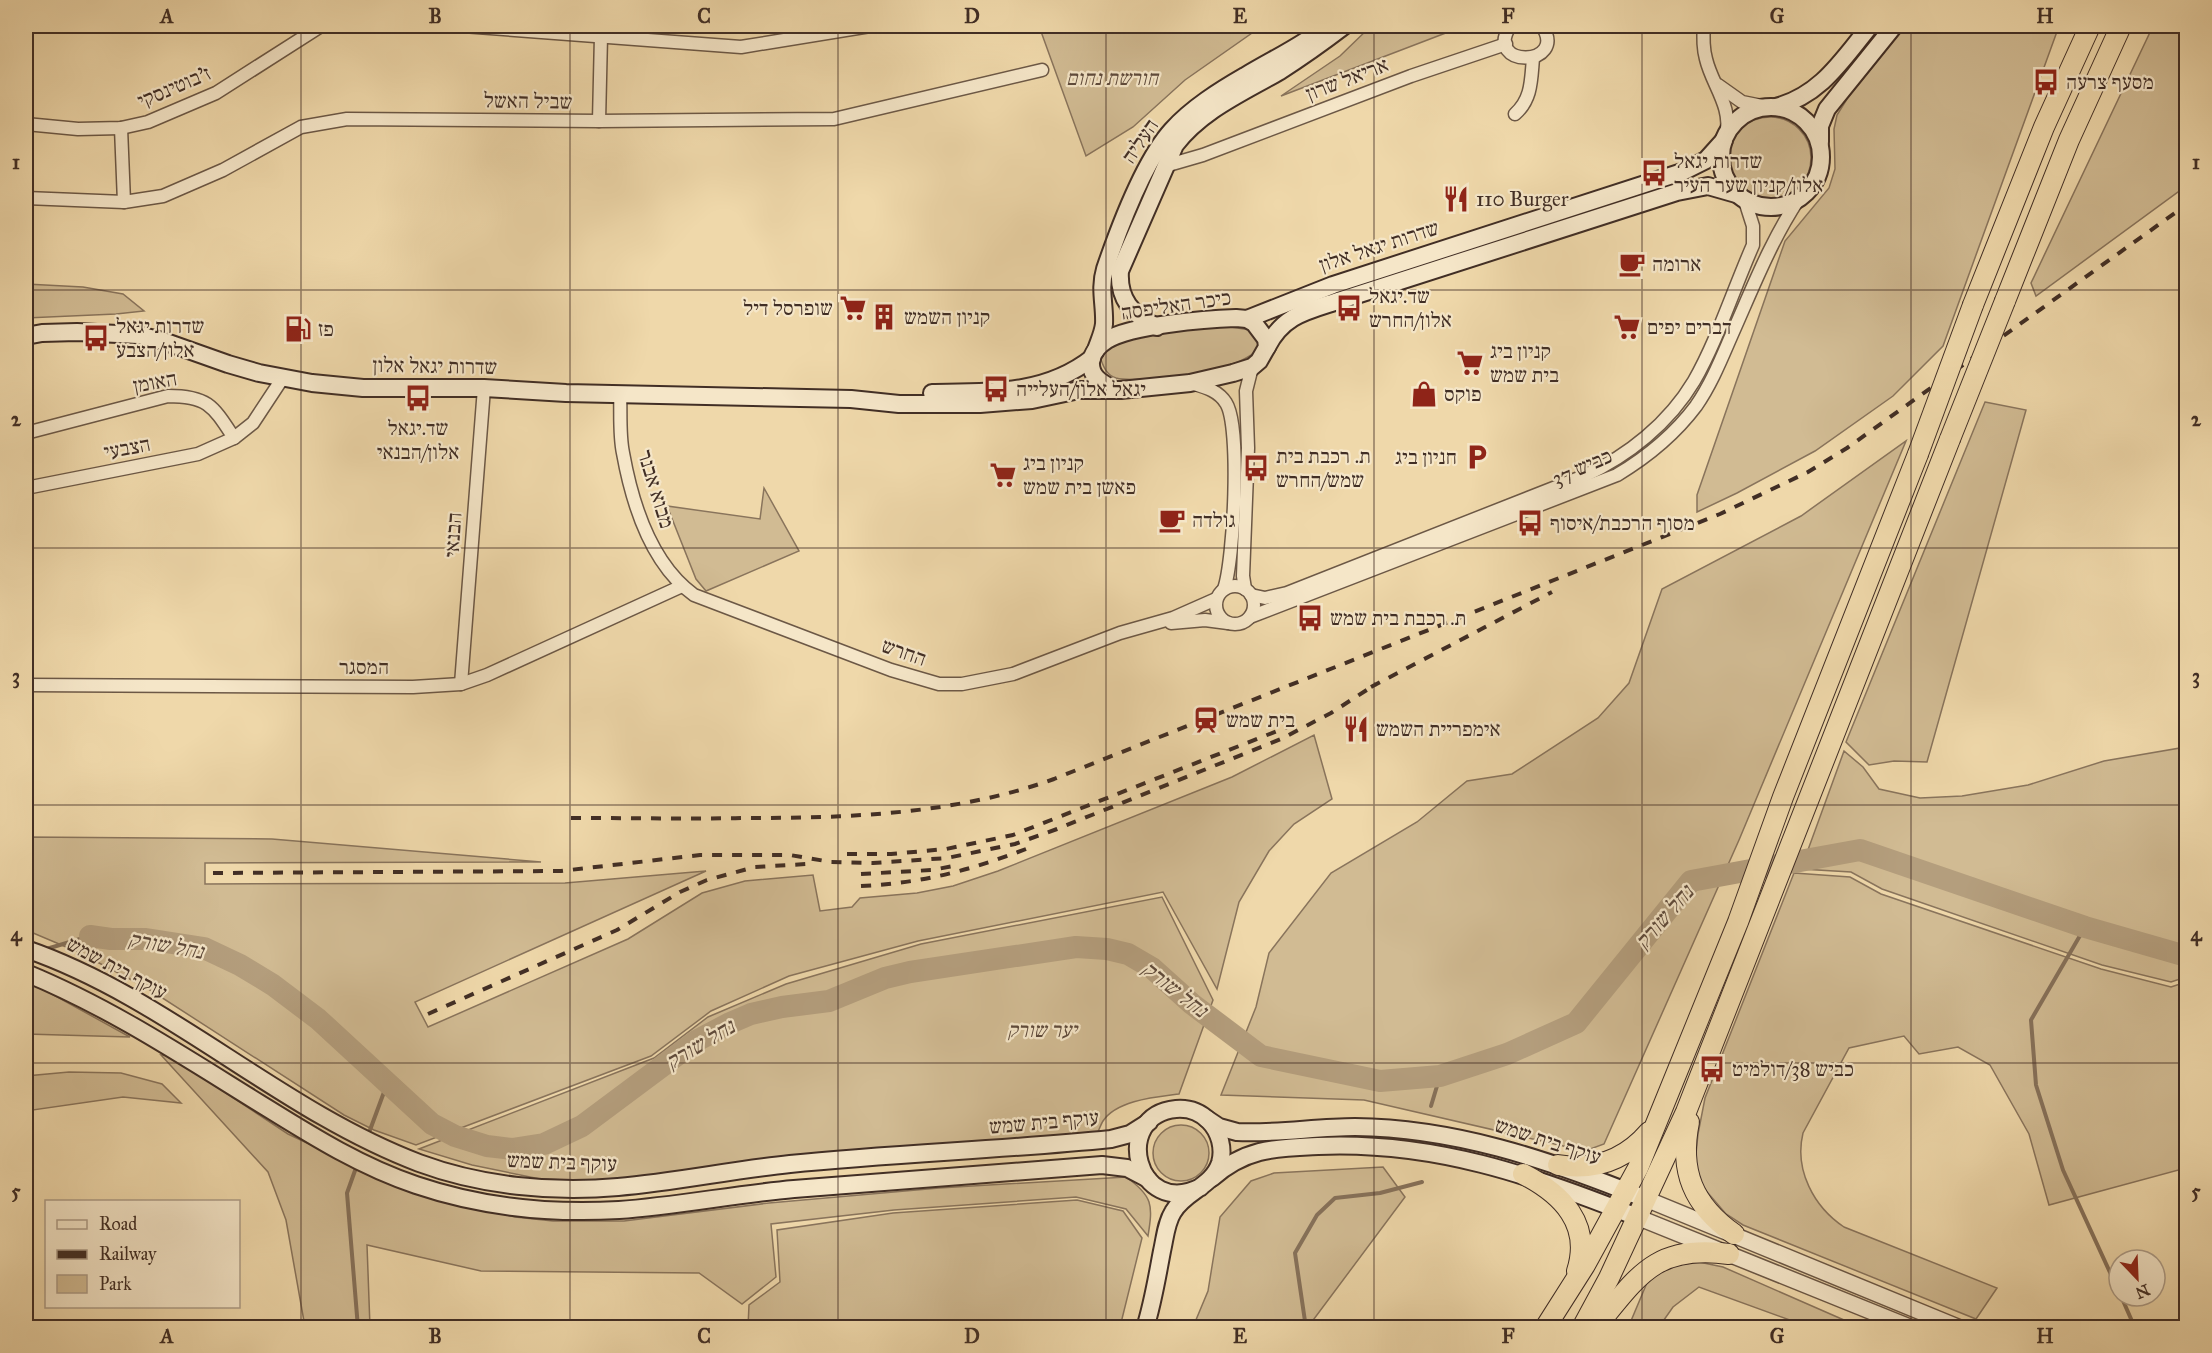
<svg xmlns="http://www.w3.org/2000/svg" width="2212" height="1353" viewBox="0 0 2212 1353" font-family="'IM FELL Great Primer','Frank Ruhl Libre',serif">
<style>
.green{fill:#d1bb93;stroke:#89745c;stroke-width:1.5}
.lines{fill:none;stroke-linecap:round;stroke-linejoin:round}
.stream{stroke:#86715a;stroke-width:4}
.river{stroke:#b49e7d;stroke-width:22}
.minor-casing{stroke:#6c5846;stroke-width:15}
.tertiary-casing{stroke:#6c5846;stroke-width:18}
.secondary-casing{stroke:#412e25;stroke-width:20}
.trunk-casing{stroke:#412e25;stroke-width:22}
.minor{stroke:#f5e6c8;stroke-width:12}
.tertiary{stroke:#f5e6c8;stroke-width:15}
.secondary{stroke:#f5e6c8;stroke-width:16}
.trunk{stroke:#efd8aa;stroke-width:20}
.rail{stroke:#412e25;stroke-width:4;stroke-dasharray:10 10;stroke-linecap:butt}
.trunk-bridge-casing{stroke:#412e25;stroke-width:22;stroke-linecap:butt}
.trunk-bridge{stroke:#efd8aa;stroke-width:20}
.grid{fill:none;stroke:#412e25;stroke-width:1.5;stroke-opacity:0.55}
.labels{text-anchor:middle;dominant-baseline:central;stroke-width:4.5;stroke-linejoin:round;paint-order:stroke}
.park-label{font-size:21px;font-style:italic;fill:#5e4a3b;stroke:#f5e6c8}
.street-label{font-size:21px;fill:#412e25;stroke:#f5e6c8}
.poi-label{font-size:21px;fill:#412e25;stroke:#f5e6c8;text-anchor:start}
.water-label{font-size:22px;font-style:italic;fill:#5e4a3b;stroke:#f5e6c8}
.neatline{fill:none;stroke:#412e25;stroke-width:2}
.grid-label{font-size:20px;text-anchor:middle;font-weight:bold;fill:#412e25}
</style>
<rect width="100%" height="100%" fill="#efd8aa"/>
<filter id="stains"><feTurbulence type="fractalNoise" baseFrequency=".00333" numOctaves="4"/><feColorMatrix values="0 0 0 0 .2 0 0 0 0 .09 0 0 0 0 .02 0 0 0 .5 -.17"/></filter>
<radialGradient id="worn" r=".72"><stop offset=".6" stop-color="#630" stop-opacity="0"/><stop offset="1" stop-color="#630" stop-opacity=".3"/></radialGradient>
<!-- green -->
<g class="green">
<polygon points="1039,26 1262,26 1185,80 1133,127 1086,156"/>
<polygon points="1371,26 1464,26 1281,96 1340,56"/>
<polygon points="1906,26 2059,26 1943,346 1893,396 1815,451 1737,493 1697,512 1697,495 1785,241 1829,188 1835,169 1834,129 1837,115 1847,99"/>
<polygon points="2153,26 2186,26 2186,186 2036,296 2031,283"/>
<circle cx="1770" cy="158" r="41"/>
<polygon points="26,284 83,287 123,294 144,311 116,314 26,318"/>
<path d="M1225,326L1250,330C1253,334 1259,340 1258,346C1253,371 1137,384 1116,378C1107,375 1104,368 1101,360C1102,358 1103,353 1105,352C1121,332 1199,328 1225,326Z"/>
<polygon points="1985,402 2026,410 1927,762 1894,761 1869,765 1846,742"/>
<polygon points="1906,441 1739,840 1604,1144 1585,1151 1364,1100 1221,1095 1256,1007 1269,953 1331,873 1417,822 1467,781 1512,774 1598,718 1629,683 1662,589 1801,516"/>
<polygon points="764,488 799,551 706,591 696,579 667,506 760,519"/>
<polygon points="1314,735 1332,799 1294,824 1269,851 1239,902 1217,989 1163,892 918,941 789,976 711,1011 651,1056 416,1145 374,1130 344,1115 147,988 78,952 26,930 26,837 272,839 541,862 205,863 205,884 565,883 706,871 415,1002 428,1027 628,939 702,893 745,881 813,875 820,911 852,907 860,898 917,893 953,886 998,871 1232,777"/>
<polygon points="2186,747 2186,977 2171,982 2102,965 1882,889 1851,872 1801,869 1844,751 1863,767 1879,789 1920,798 1962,796 2028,785 2104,761"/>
<path d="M1794,873L1850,877L1881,894L2101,969L2171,987L2186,982V1168L2049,1205L2029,1134L1990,1065L1958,1047L1919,1054L1904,1036L1849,1048L1803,1133C1794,1170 1814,1207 1844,1227L1997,1288L1976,1319L1743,1225L1726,1214L1702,1186L1695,1164L1698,1134L1705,1098Z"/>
<path d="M1162,897L1213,1000L1179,1094C1156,1097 1117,1100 1103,1121C1101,1124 1099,1130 1097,1134L621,1182L540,1179L472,1165L419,1149L654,1058L708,1017L786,984L921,944Z"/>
<polygon points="26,982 41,988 130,1037 26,1034"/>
<path d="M161,1055L170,1056L288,1134L373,1174L443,1199L515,1217L553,1221H624L769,1203L939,1188L1126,1177C1153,1196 1153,1205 1148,1236L1126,1209L1076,1197L894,1210L771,1224L776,1277L742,1304L699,1273L481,1271L367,1245L370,1327H305L286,1220L268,1172Z"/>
<polygon points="69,1072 121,1073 162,1084 181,1103 123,1097 26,1111 26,1076"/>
<circle cx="1181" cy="1153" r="28"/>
<polygon points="1383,1167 1405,1197 1308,1327 1193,1327 1208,1291 1220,1217 1251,1181 1274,1173"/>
<polygon points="1077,1200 1123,1211 1142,1238 1120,1327 748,1327 749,1305 780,1282 777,1230 893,1213"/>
<polygon points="1699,1262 1723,1267 1860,1327 1809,1327 1699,1287 1673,1307 1659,1327 1628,1328 1649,1278 1676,1265"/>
</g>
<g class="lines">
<!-- stream -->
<g class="stream">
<polyline points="2085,927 2031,1020 2036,1085 2063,1170 2119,1292"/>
<polyline points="43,950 90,936"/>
<polyline points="1431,1106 1440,1076"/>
<polyline points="370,1130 387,1084"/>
<polyline points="357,1165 347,1193 358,1328"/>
<polyline points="2121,1296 2135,1328"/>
<polyline points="1306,1328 1295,1253 1317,1215 1335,1198 1380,1193 1422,1182"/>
</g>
<!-- river -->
<polyline class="river" points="90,936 111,939 146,939 204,948 240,965 273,985 318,1019 432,1124 455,1136 487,1146 512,1149 544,1144 582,1126 696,1041 730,1023 751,1014 782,1007 829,1001 885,978 910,972 1076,947 1107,949 1128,954 1152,968 1192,1004 1261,1056 1380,1081 1440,1076 1507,1054 1576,1023 1691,881 1860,850 2085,927 2186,956"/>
<!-- minor casing -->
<g class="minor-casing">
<g id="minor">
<polyline points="463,26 741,47 870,26"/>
<path d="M1510,26C1483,69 1569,67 1542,26"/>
<path d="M1704,26C1703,37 1703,48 1706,59C1712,85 1733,107 1726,136"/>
<polyline points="1718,85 1742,102 1767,107"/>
<path d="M1515,114C1532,99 1531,80 1533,58"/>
<polyline points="599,121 601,36"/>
<polyline points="26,124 78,129 121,128 148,122 216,93 321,26"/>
<polyline points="121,128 124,202"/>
<polyline points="1165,166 1203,155 1411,76 1506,44"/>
<polyline points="26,198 124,202 163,196 223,170 301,127 347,119 599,121 834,119 1042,70"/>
<path d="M1191,383C1204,387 1218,390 1226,403C1241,426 1234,561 1224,589"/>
<path d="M620,393C621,412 619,434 623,453C632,503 651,564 694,595L891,670L939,684H962L1013,674L1120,633L1173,618L1216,599"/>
<path d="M26,433L168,396C208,396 213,406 234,438L253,423L282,379"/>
<polyline points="26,488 198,454 234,438"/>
<circle cx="1235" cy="605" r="19"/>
<polyline points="1245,589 1243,576 1248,448 1246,391 1252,367"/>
<path d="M1251,595L1265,598L1287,593L1584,476C1628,456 1669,423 1694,381C1717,341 1734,288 1753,245V226L1745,201"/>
<path d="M1250,617L1617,475C1647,457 1675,434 1696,406C1712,383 1722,357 1733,332C1753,287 1771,241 1798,200"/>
<polyline points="1171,623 1205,620 1228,623"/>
<polyline points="461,684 484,388"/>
<polyline points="26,685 413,687 461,684 487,675 682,586"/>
</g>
</g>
<!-- tertiary casing -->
<g class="tertiary-casing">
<g id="tertiary">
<polyline points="1646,1199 1960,1328"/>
<polyline points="1637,1217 1912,1328"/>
</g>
</g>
<!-- secondary casing -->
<g class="secondary-casing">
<g id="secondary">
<circle cx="1771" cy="157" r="50"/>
<path d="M1776,107C1821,95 1842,60 1870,26"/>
<polyline points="1820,142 1820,126 1827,109 1894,26"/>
<polyline points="1247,319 1333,285 1682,172 1706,160 1724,140"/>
<path d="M1157,327C1132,315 1118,299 1120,271L1175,145C1202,110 1242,93 1280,71C1302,57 1323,42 1344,26"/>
<path d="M26,336L42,333L77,332L138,335L163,341L228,364L259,373L312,383L363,388H484L566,393L851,399L899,404H980L1032,400L1079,390H1121L1190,383L1233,373L1252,367L1259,361L1267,347L1266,339L1254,323L1247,319L1236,318C1207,319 1131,325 1107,340C1099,345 1092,353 1091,362C1090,377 1102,383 1113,389"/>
<path d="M1267,347C1284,314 1308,311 1341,300L1677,192L1708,186L1736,194"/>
<path d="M1096,350C1099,341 1103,333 1104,324C1105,305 1099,289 1105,269C1119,228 1143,162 1172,130C1192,108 1219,91 1245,76C1273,59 1302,46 1327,26"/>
<path d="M932,393C989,392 1045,395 1092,358"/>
<path d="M26,949C168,998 279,1110 419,1163C481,1186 553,1193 618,1187C676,1182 732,1170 790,1164C896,1153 1004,1150 1111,1139L1130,1134L1149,1122"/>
<path d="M26,973C109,1007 183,1056 259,1103C309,1134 359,1166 416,1185C481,1207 551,1214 619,1210C677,1206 736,1194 794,1189C897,1180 999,1174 1102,1165L1127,1168L1148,1179"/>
<path d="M1207,1119L1219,1127L1237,1132C1276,1134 1316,1127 1355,1127C1454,1128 1546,1159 1636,1195"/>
<path d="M1212,1178C1246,1148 1275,1148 1318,1146C1433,1141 1532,1175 1637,1217"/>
<path d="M1145,1328C1153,1303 1157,1277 1162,1251C1165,1238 1166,1223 1173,1212C1185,1191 1212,1187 1220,1163C1224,1149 1220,1132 1209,1121C1200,1112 1188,1108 1176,1109C1111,1115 1136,1220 1201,1187"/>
</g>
</g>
<!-- trunk casing -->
<g class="trunk-casing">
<g id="trunk">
<polyline points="2005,301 2069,140 2121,26"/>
<polyline points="1973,305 2044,127 2090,26"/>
<path d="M1689,1122C1679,1171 1693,1205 1734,1234"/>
<path d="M1558,1165C1595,1171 1625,1160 1649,1132"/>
<path d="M1523,1174C1562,1194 1592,1224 1577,1271"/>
<polyline points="1545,1328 1585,1265 1638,1168 1738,922 1783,797 1918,454"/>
<polyline points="1582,1328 1609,1278 1686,1112 1950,439"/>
<path d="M1595,1328C1638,1276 1655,1244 1729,1254"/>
</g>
</g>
<!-- minor -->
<use href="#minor" class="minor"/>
<!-- tertiary -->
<use href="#tertiary" class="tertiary"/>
<!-- secondary -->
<use href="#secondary" class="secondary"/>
<!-- trunk -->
<use href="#trunk" class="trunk"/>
<!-- rail -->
<g class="rail">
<polyline points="1371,687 1552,592"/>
<path d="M571,818C630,818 689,819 748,818C851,818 957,814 1054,779L1720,514L1808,472L1847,448L2186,205"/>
<polyline points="847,854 891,854 946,849 1013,835 1295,724"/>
<polyline points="213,873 561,871 700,855 790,855 831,862 873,863 947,858 1015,844 1057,829 1281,739 1331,713 1376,684"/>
<polyline points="861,874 932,870 959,865"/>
<path d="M861,886C922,883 968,871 1026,849"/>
<polyline points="428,1014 617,930 680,892 707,880 755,867 807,864"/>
</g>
<!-- trunk-bridge casing -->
<g class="trunk-bridge-casing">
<g id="trunk-bridge">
<polyline points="1950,439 2005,301"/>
<polyline points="1918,454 1973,305"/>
</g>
</g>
<!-- trunk-bridge -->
<use href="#trunk-bridge" class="trunk-bridge"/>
</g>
<!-- grid -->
<path class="grid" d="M301,26V1328M570,26V1328M838,26V1328M1106,26V1328M1374,26V1328M1642,26V1328M1911,26V1328M26,290H2186M26,548H2186M26,805H2186M26,1063H2186"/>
<!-- icons -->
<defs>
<g id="bus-bare" transform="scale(2.07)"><path d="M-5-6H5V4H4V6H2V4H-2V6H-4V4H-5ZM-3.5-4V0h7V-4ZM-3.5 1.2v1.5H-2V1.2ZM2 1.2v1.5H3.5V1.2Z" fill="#8f2418" stroke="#f5e6c8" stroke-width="2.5" paint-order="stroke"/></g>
<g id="restaurant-bare" transform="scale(2.07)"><path d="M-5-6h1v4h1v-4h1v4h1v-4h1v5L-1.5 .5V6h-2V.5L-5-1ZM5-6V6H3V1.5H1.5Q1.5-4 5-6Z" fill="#8f2418" stroke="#f5e6c8" stroke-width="2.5" paint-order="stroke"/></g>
<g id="cafe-bare" transform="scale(2.07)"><path d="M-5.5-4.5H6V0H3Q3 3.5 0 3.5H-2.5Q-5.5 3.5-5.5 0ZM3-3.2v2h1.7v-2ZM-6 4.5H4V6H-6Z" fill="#8f2418" stroke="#f5e6c8" stroke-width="2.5" paint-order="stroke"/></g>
<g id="supermarket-bare" transform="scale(2.07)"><path d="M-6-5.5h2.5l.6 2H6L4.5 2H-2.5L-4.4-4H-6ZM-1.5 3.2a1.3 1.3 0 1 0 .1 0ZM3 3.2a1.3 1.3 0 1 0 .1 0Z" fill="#8f2418" stroke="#f5e6c8" stroke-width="2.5" paint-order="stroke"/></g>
<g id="building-bare" transform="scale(2.07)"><path d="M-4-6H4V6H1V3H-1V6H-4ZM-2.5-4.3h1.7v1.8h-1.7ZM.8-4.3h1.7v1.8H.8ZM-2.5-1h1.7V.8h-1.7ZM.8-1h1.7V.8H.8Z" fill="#8f2418" stroke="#f5e6c8" stroke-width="2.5" paint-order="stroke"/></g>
<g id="fuel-bare" transform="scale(2.07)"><path d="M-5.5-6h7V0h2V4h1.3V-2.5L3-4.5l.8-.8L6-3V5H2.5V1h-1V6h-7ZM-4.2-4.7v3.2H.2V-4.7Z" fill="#8f2418" stroke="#f5e6c8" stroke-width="2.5" paint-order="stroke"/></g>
<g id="shop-bare" transform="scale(2.07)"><path d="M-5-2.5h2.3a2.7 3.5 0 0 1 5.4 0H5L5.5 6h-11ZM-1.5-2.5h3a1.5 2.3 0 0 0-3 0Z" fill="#8f2418" stroke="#f5e6c8" stroke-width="2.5" paint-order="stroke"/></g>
<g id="parking-bare" transform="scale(2.07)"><path d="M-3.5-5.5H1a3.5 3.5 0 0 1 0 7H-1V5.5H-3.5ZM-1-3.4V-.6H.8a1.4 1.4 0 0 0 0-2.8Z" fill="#8f2418" stroke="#f5e6c8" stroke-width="2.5" paint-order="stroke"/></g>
<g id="station-bare" transform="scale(2.07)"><path d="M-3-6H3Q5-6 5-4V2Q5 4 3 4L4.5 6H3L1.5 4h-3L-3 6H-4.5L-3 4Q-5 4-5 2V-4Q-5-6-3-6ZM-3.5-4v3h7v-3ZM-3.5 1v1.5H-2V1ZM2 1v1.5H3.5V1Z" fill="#8f2418" stroke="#f5e6c8" stroke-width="2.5" paint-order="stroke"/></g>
</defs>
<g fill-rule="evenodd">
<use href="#bus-bare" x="2046" y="82"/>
<use href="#bus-bare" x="1654" y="173"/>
<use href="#restaurant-bare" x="1456" y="199"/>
<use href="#cafe-bare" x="1632" y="264"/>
<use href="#supermarket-bare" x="853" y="308"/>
<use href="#bus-bare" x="1349" y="308"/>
<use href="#building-bare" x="884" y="317"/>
<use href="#supermarket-bare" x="1627" y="327"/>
<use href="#fuel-bare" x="298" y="329"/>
<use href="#bus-bare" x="96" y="338"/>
<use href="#supermarket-bare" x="1470" y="363"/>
<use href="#bus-bare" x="996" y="389"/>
<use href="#shop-bare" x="1424" y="394"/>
<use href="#bus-bare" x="418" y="398"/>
<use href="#parking-bare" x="1477" y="457"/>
<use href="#bus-bare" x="1256" y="468"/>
<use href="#supermarket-bare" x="1003" y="475"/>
<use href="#cafe-bare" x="1172" y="520"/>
<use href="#bus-bare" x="1530" y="523"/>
<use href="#bus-bare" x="1310" y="618"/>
<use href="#station-bare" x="1206" y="720"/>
<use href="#restaurant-bare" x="1356" y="729"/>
<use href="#bus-bare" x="1712" y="1069"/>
</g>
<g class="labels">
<!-- park labels -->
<g class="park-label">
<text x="1112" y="78">חורשת נחום</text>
<text x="1042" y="1030">יער שורק</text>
</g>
<!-- street labels -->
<g class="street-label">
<text transform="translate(1347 79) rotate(-21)">אריאל שרון</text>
<text transform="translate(174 87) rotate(-23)">ז'בוטינסקי</text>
<text transform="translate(528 101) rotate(1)">שביל האשל</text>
<text transform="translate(1140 141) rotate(-56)">העליה</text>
<text transform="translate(1379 246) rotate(-18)">שדרות יגאל אלון</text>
<text transform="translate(1176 305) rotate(-8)">כיכר האליפסה</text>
<text transform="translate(435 366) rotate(1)">שדרות יגאל אלון</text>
<text transform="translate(155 382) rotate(-10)">האומן</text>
<text transform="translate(127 448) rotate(-11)">הצבעי</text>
<text transform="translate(1582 467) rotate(-23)">כביש 37</text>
<text transform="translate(656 489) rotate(73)">מבוא אבנר</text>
<text transform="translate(453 535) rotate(-86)">הבנאי</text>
<text transform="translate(904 652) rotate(19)">החרש</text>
<text x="364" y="667">המסגר</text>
<text transform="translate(117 968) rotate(28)">עוקף בית שמש</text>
<text transform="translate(1044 1122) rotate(-5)">עוקף בית שמש</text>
<text transform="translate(1548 1141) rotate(18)">עוקף בית שמש</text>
<text transform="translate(562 1162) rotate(2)">עוקף בית שמש</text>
</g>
<!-- poi labels -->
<g class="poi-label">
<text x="2066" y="82">מסעף צרעה</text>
<text x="1674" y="161">שדרות יגאל<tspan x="1674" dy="24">אלון/קניון שער העיר</tspan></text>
<text x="1476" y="199">110 Burger</text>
<text x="1652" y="264">ארומה</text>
<text x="1369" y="296">שד.יגאל<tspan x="1369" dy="24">אלון/החרש</tspan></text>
<text x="833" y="308" text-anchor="end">שופרסל דיל</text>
<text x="904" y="317">קניון השמש</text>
<text x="116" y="326">שדרות יגאל<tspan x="116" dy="24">אלון/הצבע</tspan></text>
<text x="1647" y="327">דברים יפים</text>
<text x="318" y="329">פז</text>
<text x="1490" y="351">קניון ביג<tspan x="1490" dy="24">בית שמש</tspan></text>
<text x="1016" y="389">יגאל אלון/העלייה</text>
<text x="1444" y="394">פוקס</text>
<text x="418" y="428" text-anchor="middle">שד.יגאל<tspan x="418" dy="24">אלון/הבנאי</tspan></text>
<text x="1276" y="456">ת. רכבת בית<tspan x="1276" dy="24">שמש/החרש</tspan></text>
<text x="1457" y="457" text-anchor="end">חניון ביג</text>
<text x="1023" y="463">קניון ביג<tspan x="1023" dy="24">פאשן בית שמש</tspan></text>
<text x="1192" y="520">גולדה</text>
<text x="1550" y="523">מסוף הרכבת/איסוף</text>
<text x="1330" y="618">ת. רכבת בית שמש</text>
<text x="1226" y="720">בית שמש</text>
<text x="1376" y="729">אימפריית השמש</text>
<text x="1732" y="1069">כביש 38/דולמיט</text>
</g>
<!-- water labels -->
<g class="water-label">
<text transform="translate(1664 917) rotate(-49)">נחל שורק</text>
<text transform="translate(166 945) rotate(10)">נחל שורק</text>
<text transform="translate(1175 989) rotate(38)">נחל שורק</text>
<text transform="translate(700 1044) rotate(-31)">נחל שורק</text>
</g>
</g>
<!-- margin -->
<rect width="2212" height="1353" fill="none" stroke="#efd8aa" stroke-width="66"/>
<!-- legend -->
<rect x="45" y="1200" width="195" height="108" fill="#f5e6c8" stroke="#ad9c87" stroke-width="1.5"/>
<rect x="57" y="1220" width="30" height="9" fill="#f5e6c8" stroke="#ad9c87" stroke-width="1.5"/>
<text x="99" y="1230" font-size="18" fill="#412e25">Road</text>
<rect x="57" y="1250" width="30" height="9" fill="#412e25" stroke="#ad9c87" stroke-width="1.5"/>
<text x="99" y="1260" font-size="18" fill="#412e25">Railway</text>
<rect x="57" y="1275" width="30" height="18" fill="#d1bb93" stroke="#ad9c87" stroke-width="1.5"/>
<text x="99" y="1290" font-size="18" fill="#412e25">Park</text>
<!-- north arrow -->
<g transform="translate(2137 1278) rotate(157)"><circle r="28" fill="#f5e6c8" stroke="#ad9c87" stroke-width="1.5"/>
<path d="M0-4.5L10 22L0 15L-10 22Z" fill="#8f2418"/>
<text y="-9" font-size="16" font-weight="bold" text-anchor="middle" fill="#412e25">N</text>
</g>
<rect x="33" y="33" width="2146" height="1287" class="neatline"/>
<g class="grid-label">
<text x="167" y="23">A</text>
<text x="435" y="23">B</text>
<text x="704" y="23">C</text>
<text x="972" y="23">D</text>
<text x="1240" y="23">E</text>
<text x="1508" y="23">F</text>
<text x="1777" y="23">G</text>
<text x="2045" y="23">H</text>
<text x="16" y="169">1</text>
<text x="2196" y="169">1</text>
<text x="16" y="426">2</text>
<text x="2196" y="426">2</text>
<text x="16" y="683">3</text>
<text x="2196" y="683">3</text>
<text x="16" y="941">4</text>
<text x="2196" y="941">4</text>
<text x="16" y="1198">5</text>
<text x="2196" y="1198">5</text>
<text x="167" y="1343">A</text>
<text x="435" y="1343">B</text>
<text x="704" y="1343">C</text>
<text x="972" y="1343">D</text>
<text x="1240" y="1343">E</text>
<text x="1508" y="1343">F</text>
<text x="1777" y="1343">G</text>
<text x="2045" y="1343">H</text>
</g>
<rect width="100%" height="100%" filter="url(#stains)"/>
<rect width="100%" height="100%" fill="url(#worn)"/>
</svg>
